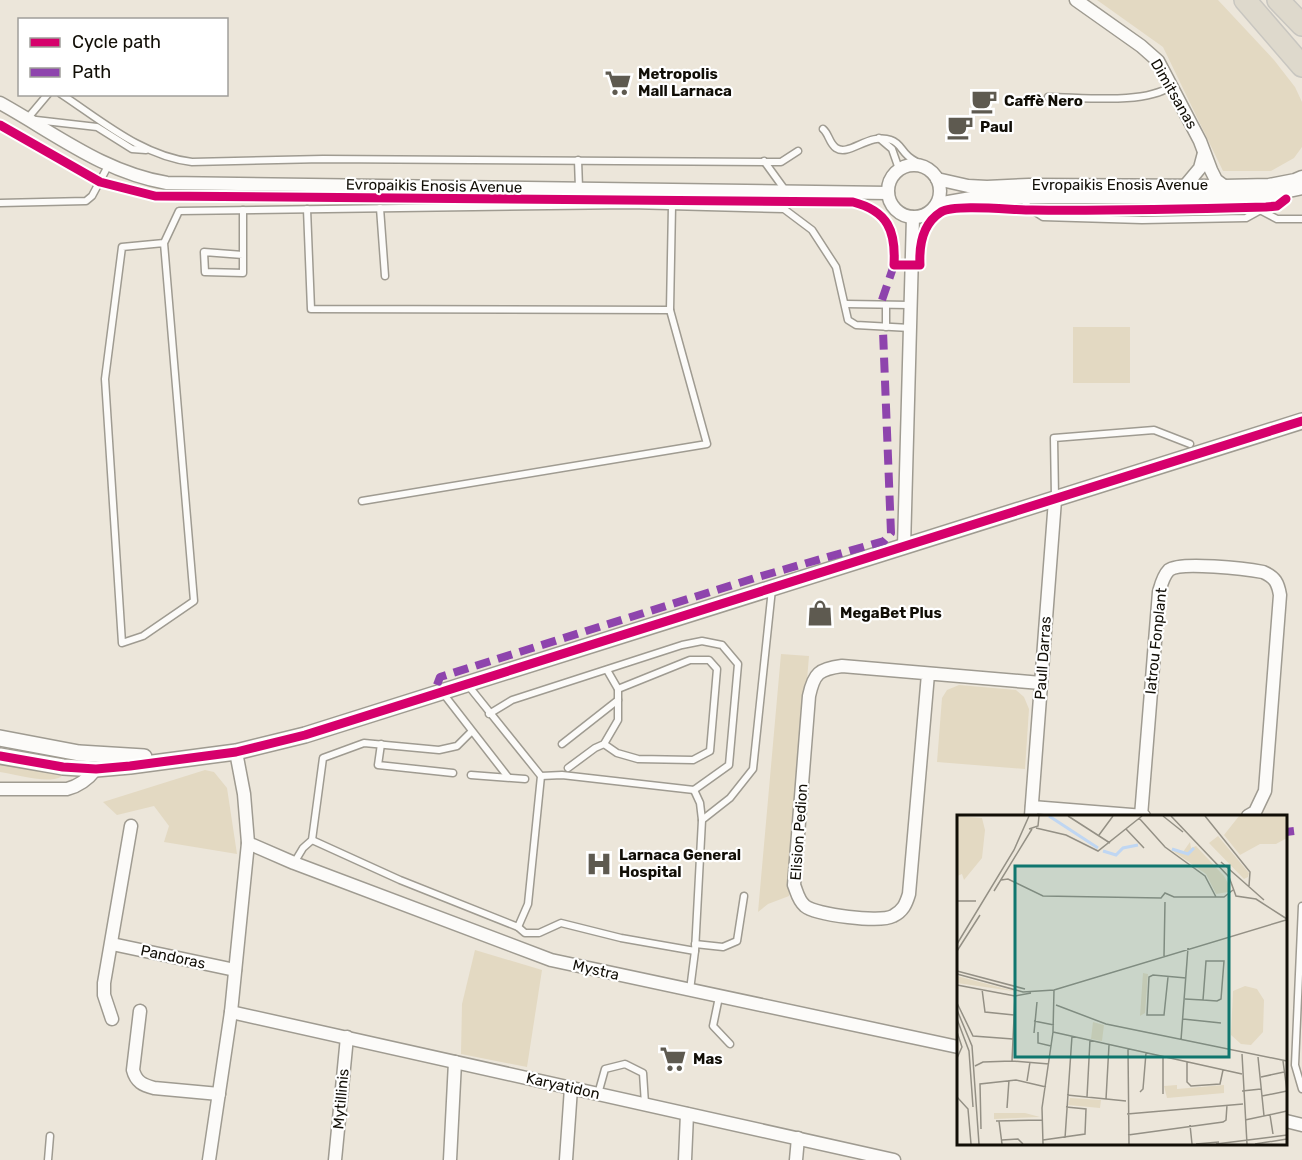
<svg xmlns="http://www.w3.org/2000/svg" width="1302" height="1160" viewBox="0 0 1302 1160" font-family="Rubik,sans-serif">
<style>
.green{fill:#e3d9c2}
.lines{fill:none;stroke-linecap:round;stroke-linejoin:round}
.service-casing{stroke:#9f9b91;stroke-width:9}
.minor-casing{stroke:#9f9b91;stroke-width:15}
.tertiary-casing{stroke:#9f9b91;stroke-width:18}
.trunk-casing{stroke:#c8c6c0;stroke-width:24}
.service{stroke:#fcfbf9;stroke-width:6}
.minor{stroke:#fcfbf9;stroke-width:12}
.tertiary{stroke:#fcfbf9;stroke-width:15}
.trunk{stroke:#ded9cc;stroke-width:21}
.quiet{stroke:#8e44ad;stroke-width:8;stroke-dasharray:15 8;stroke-linecap:butt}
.cycleway-casing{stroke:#fff;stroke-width:13}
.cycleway{stroke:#d6006c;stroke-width:9}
.labels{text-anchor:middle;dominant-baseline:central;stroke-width:4.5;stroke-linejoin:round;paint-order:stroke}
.poi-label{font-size:15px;font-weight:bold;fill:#110e06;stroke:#fff;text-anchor:start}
.street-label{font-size:15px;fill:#110e06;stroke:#fff}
.inset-river{fill:none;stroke:#bfd6f2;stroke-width:3}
.inset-road{fill:none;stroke:#949085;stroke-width:1.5}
.view{fill:#0f766e;fill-opacity:0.15;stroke:#0f766e;stroke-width:3}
.inset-edge{fill:none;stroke:#110e06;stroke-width:3}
</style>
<rect width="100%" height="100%" fill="#ece6da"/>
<!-- green -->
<g class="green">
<polygon points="1097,0 1218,0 1274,60 1295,87 1302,102 1302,147 1294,158 1271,171 1223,171 1163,47"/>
<rect x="1073" y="327" width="57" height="56"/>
<polygon points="781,654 809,656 789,896 768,904 758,912"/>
<polygon points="959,685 1016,690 1024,697 1029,709 1025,769 937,762 942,698 947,690"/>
<path d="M0,763L63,775C53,786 15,774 0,772Z"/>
<polygon points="205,770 214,772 227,788 237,854 164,842 169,826 154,806 117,815 103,802"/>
<polygon points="475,950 542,970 527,1067 461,1054 462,1004"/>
</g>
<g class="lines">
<!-- service casing -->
<g class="service-casing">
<g id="service">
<path d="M61,94C102,121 142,156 192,162L323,159L781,162L798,151"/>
<path d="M1048,97C1081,97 1145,105 1171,86"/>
<polyline points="27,119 48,94"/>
<polyline points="36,120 97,127 132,149 146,150"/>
<path d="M823,129C829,134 829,143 836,148C849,157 869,132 891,140C900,143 901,150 908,156C912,160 919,163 924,166"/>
<polyline points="879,138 892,149 899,169"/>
<polyline points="578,160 579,188"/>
<polyline points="764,161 785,190"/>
<polyline points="1022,197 1029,208 1043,217 1142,220 1246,218 1266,207 1273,196"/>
<polyline points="0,203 86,201 92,196 108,166"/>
<polyline points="380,208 385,276"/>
<polyline points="307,209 311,309 670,310 672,206"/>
<polyline points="243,210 243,273 205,272 204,252 243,255"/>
<polyline points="1260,210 1277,219 1302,219"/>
<polyline points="164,243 122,247 105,379 122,643 143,636 194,601 164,243 179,211 630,205 784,209 812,230 836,267 848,320 856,325 910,328"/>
<polyline points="846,304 910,305"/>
<polyline points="886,305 886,327"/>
<polyline points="1055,497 1054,438 1154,430 1190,444"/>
<polyline points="362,501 707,444 670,310"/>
<polyline points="442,692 508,777"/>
<polyline points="489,714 512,700 682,645 702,641 722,645 738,664 729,765 694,790 562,775 541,776"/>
<polyline points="381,744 378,765 453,773"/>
<polyline points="562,744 618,700"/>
<polyline points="604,744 617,753 638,759 693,760 710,751 717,669 709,660 690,660 618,689"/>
<polyline points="568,768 595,748 604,744 618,720 618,689 607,670"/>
<polyline points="471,775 525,779"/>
<polyline points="694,790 700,803 702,820"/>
<polyline points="312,840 400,880 518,927 528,904 541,776 467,684"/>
<polyline points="294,863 303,848 312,840 323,758 364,743 439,750 457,746 471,732"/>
<polyline points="1302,906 1295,1065 1302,1089"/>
<polyline points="518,927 525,933 539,933 561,923 621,938 695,951"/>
<polyline points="695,944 723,947 737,941 744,896"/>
<polyline points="690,990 695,951 702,820 730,798 753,769 772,589"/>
<polyline points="719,997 713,1026 730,1044"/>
<polyline points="598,1094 605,1069 625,1064 643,1073 645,1104"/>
<polyline points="48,1160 50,1136"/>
</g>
</g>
<!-- minor casing -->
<g class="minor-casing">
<g id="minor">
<polyline points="1076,0 1141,46 1158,61 1200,141 1211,170 1216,180 1224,186"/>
<path d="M0,103C56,134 103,172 167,183L888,193"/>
<circle cx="914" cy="191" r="26"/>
<polyline points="937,179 968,186 987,187 1029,185 1224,186 1269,185 1295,180 1302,177"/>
<polyline points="1185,186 1200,168 1204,153"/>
<polyline points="937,204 977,197 1244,197 1270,195 1302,188"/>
<polyline points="904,547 913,217"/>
<path d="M928,674L909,894C906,904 903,911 893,916C880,923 816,915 805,906C798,900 797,892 794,885L809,696C814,673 819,669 842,666L1041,683"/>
<path d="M0,789H67C79,786 89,778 96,769"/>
<polyline points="1032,807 1144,816"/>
<polyline points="1031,816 1055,500"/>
<path d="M1141,816L1159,592C1161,585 1163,576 1169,570C1180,561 1247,569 1263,572C1275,577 1278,583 1280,595L1265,791L1255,812L1248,816"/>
<polyline points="248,843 294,863 551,960 958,1047"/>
<polyline points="112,944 235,970"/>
<path d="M140,1011L133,1070C136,1082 143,1085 154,1088L219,1094"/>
<polyline points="231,1012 894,1160"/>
<polyline points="112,1019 104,995 104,983 131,826"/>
<polyline points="1286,1121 1302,1125"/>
<polyline points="209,1160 231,1012 248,843 244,794 236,752"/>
<polyline points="335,1160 347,1037"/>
<polyline points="450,1160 455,1062"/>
<polyline points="566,1160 571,1088"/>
<polyline points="685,1160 687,1114"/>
<polyline points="796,1160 798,1138"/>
</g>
</g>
<!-- tertiary casing -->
<g class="tertiary-casing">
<g id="tertiary">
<polyline points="0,738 79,753 144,757"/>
<polyline points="0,756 63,767 96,769 130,766 236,752 305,735 1302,421"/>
</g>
</g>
<!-- trunk casing -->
<g class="trunk-casing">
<g id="trunk">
<polyline points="1245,0 1302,66"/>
<polyline points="1278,0 1302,25"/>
</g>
</g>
<!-- service -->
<use href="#service" class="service"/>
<!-- minor -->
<use href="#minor" class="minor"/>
<!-- tertiary -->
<use href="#tertiary" class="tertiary"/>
<!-- trunk -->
<use href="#trunk" class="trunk"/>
<!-- quiet -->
<g class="quiet">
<polyline points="882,300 894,265"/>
<polyline points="437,685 440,677 758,577 884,541 891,533 883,331"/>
<polyline points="1286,832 1294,831"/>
</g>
<!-- cycleway casing -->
<g class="cycleway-casing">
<g id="cycleway">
<path d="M0,125L100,182L155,196L853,202C888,211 896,231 894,265H920C919,246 922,224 941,212C955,204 1012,210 1032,210C1110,211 1188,209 1266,207L1277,206L1286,199"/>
<polyline points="0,756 63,767 96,769 130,766 236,752 305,735 1302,421"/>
</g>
</g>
<!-- cycleway -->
<use href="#cycleway" class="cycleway"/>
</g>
<!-- icons -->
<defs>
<g id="supermarket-bare" transform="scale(2.07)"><path d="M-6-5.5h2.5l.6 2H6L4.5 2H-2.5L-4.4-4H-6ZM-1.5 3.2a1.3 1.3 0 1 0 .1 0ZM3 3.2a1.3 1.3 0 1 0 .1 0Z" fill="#5e5a50" stroke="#fff" stroke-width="2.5" paint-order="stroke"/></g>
<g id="cafe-bare" transform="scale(2.07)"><path d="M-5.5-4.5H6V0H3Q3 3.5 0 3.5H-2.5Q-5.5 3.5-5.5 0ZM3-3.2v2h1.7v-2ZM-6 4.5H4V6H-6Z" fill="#5e5a50" stroke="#fff" stroke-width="2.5" paint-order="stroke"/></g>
<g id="shop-bare" transform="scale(2.07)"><path d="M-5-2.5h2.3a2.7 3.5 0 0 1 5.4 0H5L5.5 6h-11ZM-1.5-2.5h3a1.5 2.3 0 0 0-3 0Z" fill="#5e5a50" stroke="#fff" stroke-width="2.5" paint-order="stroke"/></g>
<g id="hospital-bare" transform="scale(2.07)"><path d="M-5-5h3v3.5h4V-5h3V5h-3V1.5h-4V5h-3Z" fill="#5e5a50" stroke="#fff" stroke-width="2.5" paint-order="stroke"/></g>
</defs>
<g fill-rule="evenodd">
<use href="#supermarket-bare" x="618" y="83"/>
<use href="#cafe-bare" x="984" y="101"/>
<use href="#cafe-bare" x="960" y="127"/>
<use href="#shop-bare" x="820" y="613"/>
<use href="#hospital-bare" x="599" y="864"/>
<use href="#supermarket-bare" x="673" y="1059"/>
</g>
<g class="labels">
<!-- poi labels -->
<g class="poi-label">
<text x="638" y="74">Metropolis<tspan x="638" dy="17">Mall Larnaca</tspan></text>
<text x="1004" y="101">Caffè Nero</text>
<text x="980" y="127">Paul</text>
<text x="840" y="613">MegaBet Plus</text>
<text x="619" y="855">Larnaca General<tspan x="619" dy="17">Hospital</tspan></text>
<text x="693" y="1059">Mas</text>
</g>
<!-- street labels -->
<g class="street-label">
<text transform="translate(1174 94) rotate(60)">Dimitsanas</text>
<text x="1120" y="185">Evropaikis Enosis Avenue</text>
<text transform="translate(434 186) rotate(1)">Evropaikis Enosis Avenue</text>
<text transform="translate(1156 641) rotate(-84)">Iatrou Fonplant</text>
<text transform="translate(1043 658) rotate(-86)">Paull Darras</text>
<text transform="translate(799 832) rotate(-86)">Elision Pedion</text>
<text transform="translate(173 957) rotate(12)">Pandoras</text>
<text transform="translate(596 970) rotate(13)">Mystra</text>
<text transform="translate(563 1086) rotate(13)">Karyatidon</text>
<text transform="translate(341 1099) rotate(-85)">Mytillinis</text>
</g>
</g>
<!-- overview -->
<g transform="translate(957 815)">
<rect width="330" height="330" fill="#ece6da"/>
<path d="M0,1L25,3L28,15L25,43L7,65L5,59L0,61ZM282,1H330V23L319,29H303L283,40L267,20ZM261,21L292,58L291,62L287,64L252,28ZM233,27L234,33L239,31L267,61L273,72L271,77L259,79L249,59L216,36L226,37ZM186,158L191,159L188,198L183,201ZM0,161L53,175L69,178L0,168ZM288,171L300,174L307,185L306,217L294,230L284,229L274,220L276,176ZM136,207L147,210L145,226L134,224ZM220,270V274L267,270V278L210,283L207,271ZM113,283L144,285L143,293L111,290ZM37,298H68L83,302L37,304Z" fill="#e3d9c2"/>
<path class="inset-river" d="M92,1L141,33M215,34L231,39L237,33M146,36L159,40L166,33L181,30"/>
<path class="inset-road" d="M111,1L153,28M206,1L226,17M214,1L272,62L279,81L299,84L330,104M248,1L293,57L292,71M182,3L208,32L248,61L259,82M79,13L109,20L141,36L185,1M72,14L81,11L82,1M169,14L187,33M142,20L156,1M264,47L307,85M44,65L51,64L86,81L204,83L208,78L217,82H267L276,75M37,76L75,14M0,86H19M0,129L57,35L72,1M0,136L23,100M207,141L208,87M0,156L68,174M0,159L66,177L97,175L329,105M211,162L207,200H190L192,162L196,160L229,163M0,170L58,181L74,178M25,174L28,197L57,200M228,184L246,185L260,186L264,184L267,146H249L246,185M0,188L16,221L56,224M99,190L149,209L330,246M0,195L15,231L22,329M0,204L12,236L16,292M226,204L264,208M77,206L97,210M0,217L5,232L0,243M81,217V228L94,231M96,217L285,259M77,218L80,187M224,225L231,133M171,234L172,329M285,239L290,329M206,242V279M301,242L307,301M55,246L58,181M326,246L330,276M230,247V267L234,271L263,269L266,255M18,251L26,247L55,246L92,249M304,262L327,257M70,266L73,247M285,276L304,274M183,277L186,274L189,238M110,280L169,286M305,281L330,276M0,282L11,294L14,329M130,282L133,225M149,284L152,230M50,293L52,265M170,299L286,289M313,300L316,319M288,305L330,296M39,306L85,305M42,306L45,329M233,310L235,329M24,314L23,269L59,265L89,272M171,320L266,307L269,305L270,290M108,323L115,221M45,325L61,324L66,329M86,325L128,319L129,294L109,292M86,329L85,293L96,217L97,175M239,329L262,327M259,329L330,320M298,329L330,324"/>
<path class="view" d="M58,51H272V242H58Z"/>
<rect width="330" height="330" class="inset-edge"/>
</g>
<!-- legend -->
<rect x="18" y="18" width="210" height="78" fill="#ffffff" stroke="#a09f9b" stroke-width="1.5"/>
<rect x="30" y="38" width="30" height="9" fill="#d6006c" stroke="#a09f9b" stroke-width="1.5"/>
<text x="72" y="48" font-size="18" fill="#110e06">Cycle path</text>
<rect x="30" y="68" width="30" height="9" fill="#8e44ad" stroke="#a09f9b" stroke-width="1.5"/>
<text x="72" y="78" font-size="18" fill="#110e06">Path</text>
</svg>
